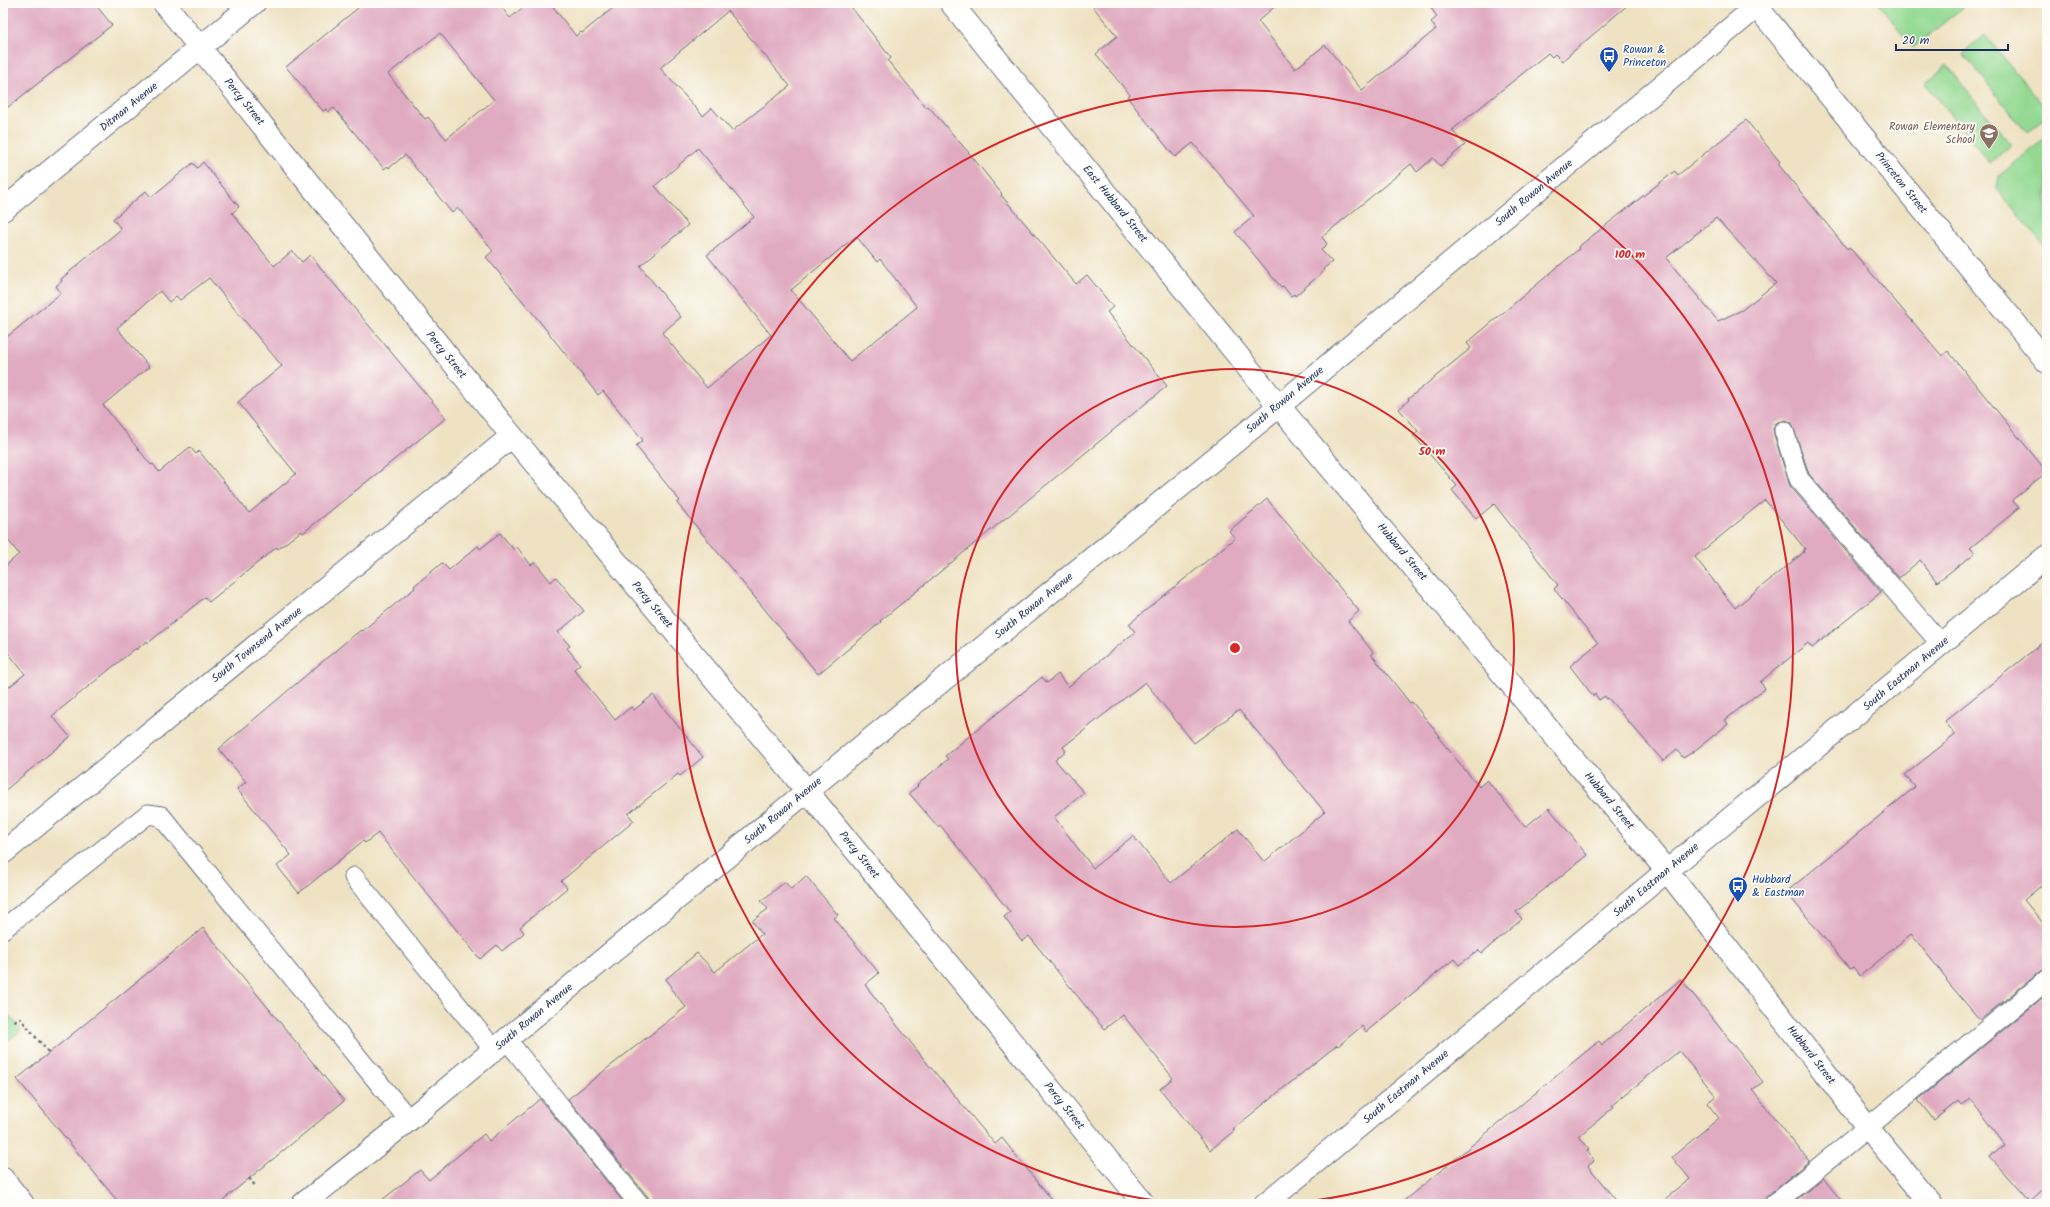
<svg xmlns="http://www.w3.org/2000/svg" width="2050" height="1207" viewBox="0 0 2050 1207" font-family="Kalam,sans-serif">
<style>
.green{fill:#93d992;stroke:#578478}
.building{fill:#e0aac1;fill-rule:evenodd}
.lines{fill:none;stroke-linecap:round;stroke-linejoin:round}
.service-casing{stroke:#656e81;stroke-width:21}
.minor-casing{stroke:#656e81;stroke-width:24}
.primary-casing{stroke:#656e81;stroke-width:24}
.path{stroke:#656e81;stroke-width:2.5;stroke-dasharray:3 3;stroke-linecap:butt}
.service{stroke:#fff;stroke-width:19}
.minor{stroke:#fff;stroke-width:22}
.primary{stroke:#fff;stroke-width:22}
.ring{fill:none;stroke:#d62828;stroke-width:2}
.labels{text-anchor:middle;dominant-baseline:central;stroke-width:3.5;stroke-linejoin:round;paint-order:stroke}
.transit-label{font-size:11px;fill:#164399;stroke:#fdfcf7;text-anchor:start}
.street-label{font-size:11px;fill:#1b2f5e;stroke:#fdfcf7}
.education-label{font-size:11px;fill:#785e54;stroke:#fdfcf7;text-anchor:end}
.centre{fill:#d62828;stroke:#fdfcf7;stroke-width:2}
.ring-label{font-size:12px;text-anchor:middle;font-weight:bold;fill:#d62828;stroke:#fdfcf7;stroke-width:3.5;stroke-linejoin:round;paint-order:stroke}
</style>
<rect width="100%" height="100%" fill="#fdfcf7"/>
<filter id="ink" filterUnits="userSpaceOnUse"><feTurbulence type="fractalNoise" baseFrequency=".025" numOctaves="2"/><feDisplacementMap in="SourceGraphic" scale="8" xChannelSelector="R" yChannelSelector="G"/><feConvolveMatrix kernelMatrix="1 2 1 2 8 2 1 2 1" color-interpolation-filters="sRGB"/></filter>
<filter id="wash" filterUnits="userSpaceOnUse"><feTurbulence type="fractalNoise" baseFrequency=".012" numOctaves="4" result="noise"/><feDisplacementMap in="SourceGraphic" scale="16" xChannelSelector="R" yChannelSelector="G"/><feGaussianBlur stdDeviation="0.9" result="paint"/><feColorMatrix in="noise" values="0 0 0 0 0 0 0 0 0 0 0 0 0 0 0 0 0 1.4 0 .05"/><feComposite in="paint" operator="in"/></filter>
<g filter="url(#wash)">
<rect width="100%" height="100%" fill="#efe2c3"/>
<!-- green -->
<g class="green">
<polygon points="1878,3 1968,3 1913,48"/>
<polygon points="1985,35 2047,110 2047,116 2027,133 1963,53"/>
<polygon points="1947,65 2011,145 1990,163 1925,83"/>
<polygon points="2047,136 2047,249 1997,189 1999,176"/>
<polygon points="3,1008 21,1030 3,1045"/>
</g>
<g id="blocks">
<!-- building -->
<g class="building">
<polygon points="3,3 94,3 112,25 3,111"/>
<path d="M364,3H498L510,18L529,3H550L576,36L581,32L582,33L619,3H848L891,58L888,61L926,107L928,106L969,153L1002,194L1001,195L1076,284L1087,275L1113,307L1107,312L1167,386L880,621L881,622L818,674L677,503L680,501L636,446L643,440L603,391L598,395L536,317L486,257L493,251L458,208L452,213L405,155L389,168L388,166L384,169L334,108L328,112L326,109L323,111L286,67ZM728,11L790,86L732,131L712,108L703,116L660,68ZM440,33L494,100L446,139L428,117L425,119L388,74ZM698,148L754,217L707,255L771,335L707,388L662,333L681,317L640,266L688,225L655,186ZM856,236L877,262L880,259L917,307L850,361L791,290Z"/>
<polygon points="1090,3 1279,3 1258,21 1295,69 1325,45 1362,90 1436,29 1431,22 1437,17 1428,3 1630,3 1562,61 1555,54 1552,57 1548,53 1452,130 1465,145 1440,166 1433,158 1417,172 1411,164 1322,237 1327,244 1321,250 1332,262 1323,269 1324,271 1295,296 1294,294 1291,296 1283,286 1281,287 1235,232 1254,216 1193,143 1175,157 1127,97 1130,95 1096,54 1117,36"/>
<path d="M1746,120L1780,162L1778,164L1847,249L1849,247L1942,356L1948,351L2047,472L2012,500L2019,508L1970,548L1975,553L1937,582L1920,560L1899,578L1809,474L1792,423L1786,420L1776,423L1773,428L1774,434L1790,486L1881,592L1812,648L1808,643L1760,682L1765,688L1725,720L1728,724L1693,752L1683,758L1677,750L1663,761L1608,698L1607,699L1605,696L1599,700L1595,694L1593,696L1570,666L1598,643L1554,589L1558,585L1494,504L1476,519L1452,490L1457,486L1413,435L1418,431L1399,409L1409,400L1408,399L1471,348L1467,343L1579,249L1578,247L1675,171L1678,175ZM1716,218L1776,283L1742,310L1718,321L1666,258ZM1765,500L1805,549L1803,550L1804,552L1735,608L1695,557Z"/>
<path d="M203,162L239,207L232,213L274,266L292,251L302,262L310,255L446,418L303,533L301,531L278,549L277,547L209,602L205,597L148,643L147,641L136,650V648L52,716L70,737L3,792V692L25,674L3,646V568L19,554L3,534V340L61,293L56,286L62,281L61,279L121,229L113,219L146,191L151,197L193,163L197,168ZM209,278L282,366L238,402L296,474L249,513L199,451L196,454L190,447L159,472L153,464L151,465L103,405L149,367L117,328L160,291L169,302L176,296L180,300Z"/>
<path d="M1267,499L1359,611L1348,621L1373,652L1371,654L1410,703L1412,702L1440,736L1438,737L1479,787L1487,780L1525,827L1549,808L1587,855L1516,912L1522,919L1482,953L1479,950L1459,965L1454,959L1366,1032L1362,1026L1338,1046L1337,1045L1233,1129L1234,1131L1210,1150L1160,1089L1173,1078L1123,1015L1104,1029L1029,936L1022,941L1004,917L1010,912L940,825L938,827L909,793L918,786L917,785L948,759L945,756L1042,677L1047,683L1058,674L1068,687L1135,632L1129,624L1235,538L1229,531ZM1145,682L1194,743L1239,710L1325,812L1264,862L1238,829L1171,883L1133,836L1093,868L1054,817L1084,793L1055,760L1066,751L1063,747Z"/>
<polygon points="500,533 514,550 517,547 531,565 535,562 551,582 556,577 584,611 558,632 570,646 567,648 580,664 574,669 615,720 631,707 634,710 653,695 703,757 680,776 678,774 628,814 634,821 561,881 567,888 520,927 524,933 502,951 497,945 480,959 378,833 365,843 363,841 299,893 277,866 291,855 237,789 246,782 219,749 348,640 361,630 362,631 415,588 414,586 442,563 449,570 478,546 480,549"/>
<polygon points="2047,639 2047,881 2024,900 2047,928 2047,969 2040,972 1980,1020 1946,980 1947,979 1911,934 1860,976 1853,967 1850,969 1786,892 1915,787 1905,775 1955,735 1945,721"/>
<polygon points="806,876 838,915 834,918 879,973 865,985 927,1063 995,1144 1002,1138 1055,1204 650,1204 648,1197 568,1099 686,1007 671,989 672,987 666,979 697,953 715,972 762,934 752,921 768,909 761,901 785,882 791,889"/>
<polygon points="203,928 344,1101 218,1204 120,1204 17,1079"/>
<polygon points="1681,979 1763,1082 1752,1090 1809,1161 1767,1196 1763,1204 1659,1204 1690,1179 1672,1157 1719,1118 1707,1103 1716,1096 1679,1051 1612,1105 1614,1107 1579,1136 1589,1149 1587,1151 1594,1161 1588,1166 1619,1204 1400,1204 1599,1041 1602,1045"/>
<polygon points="2047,994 2047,1187 2030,1202 1990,1157 2005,1145 1970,1099 1961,1105 1958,1101 1934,1120 1918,1100"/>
<polygon points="540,1099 625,1204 377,1204 420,1170 429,1180 484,1134 489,1141"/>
<polygon points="1823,1178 1844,1204 1791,1204"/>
</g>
</g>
</g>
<g filter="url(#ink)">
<use href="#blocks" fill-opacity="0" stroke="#656e81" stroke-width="1"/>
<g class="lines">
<!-- service casing -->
<g class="service-casing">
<g id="service">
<polyline points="1784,431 1799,479 1941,644"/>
<polyline points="354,877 494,1050"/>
<polyline points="3,929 148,814 161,816 409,1120"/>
<polyline points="507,1040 639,1204"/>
<polyline points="1774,1204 2047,980"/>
</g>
</g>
<!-- minor casing -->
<g class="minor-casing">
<g id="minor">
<polyline points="164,3 512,436 807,791 1144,1204"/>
<polyline points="951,3 1279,406 1667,871 1868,1128 1931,1204"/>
<polyline points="1754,3 2047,362"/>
<polyline points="3,210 254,3"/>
<polyline points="3,853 512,436"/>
<polyline points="303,1204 409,1120 807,791 1279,406 1761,3"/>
<polyline points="1265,1204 2047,556"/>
</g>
</g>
<!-- primary casing -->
<g class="primary-casing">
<polyline id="primary" points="3,1179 23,1204"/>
</g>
<!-- path -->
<g class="path">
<polyline points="14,1021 20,1018 49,1053"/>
<polyline points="249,1178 256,1187"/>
</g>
<!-- service -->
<use href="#service" class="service"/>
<!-- minor -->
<use href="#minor" class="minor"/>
<!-- primary -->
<use href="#primary" class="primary"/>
</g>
</g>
<!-- distance rings -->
<g class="ring">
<circle cx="1235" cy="648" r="279"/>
<path d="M1186 1204A558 558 0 1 1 1284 1204"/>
</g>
<!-- icons -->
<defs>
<g id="bus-pin" transform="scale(1)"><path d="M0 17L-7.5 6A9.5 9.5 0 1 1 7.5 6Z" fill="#1a4fb4" stroke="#fdfcf7"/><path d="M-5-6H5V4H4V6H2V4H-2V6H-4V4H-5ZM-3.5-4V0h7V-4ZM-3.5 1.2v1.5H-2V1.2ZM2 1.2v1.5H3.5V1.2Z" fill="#fff"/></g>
<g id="school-pin" transform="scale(1)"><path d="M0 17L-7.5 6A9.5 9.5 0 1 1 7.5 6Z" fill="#8d6e63" stroke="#fdfcf7"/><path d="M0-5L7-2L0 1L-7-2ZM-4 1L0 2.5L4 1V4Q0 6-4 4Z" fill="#fff"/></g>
</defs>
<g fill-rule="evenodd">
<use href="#bus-pin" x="1609" y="56"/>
<use href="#school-pin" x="1989" y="133"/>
<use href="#bus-pin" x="1738" y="886"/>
</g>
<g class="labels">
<!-- transit labels -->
<g class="transit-label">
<text x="1623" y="50">Rowan &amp;<tspan x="1623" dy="13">Princeton</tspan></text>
<text x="1752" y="880">Hubbard<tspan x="1752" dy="13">&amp; Eastman</tspan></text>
</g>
<!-- street labels -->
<g class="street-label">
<text transform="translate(244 102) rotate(51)">Percy Street</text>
<text transform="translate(129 107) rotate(-39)">Ditman Avenue</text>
<text transform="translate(1901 183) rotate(51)">Princeton Street</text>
<text transform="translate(1534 193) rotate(-40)">South Rowan Avenue</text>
<text transform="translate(1115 204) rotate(51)">East Hubbard Street</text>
<text transform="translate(446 355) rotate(51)">Percy Street</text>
<text transform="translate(1285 400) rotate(-40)">South Rowan Avenue</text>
<text transform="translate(1402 552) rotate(50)">Hubbard Street</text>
<text transform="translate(652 605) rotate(50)">Percy Street</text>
<text transform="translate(1034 606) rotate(-39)">South Rowan Avenue</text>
<text transform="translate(257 645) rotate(-39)">South Townsend Avenue</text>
<text transform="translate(1906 674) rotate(-40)">South Eastman Avenue</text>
<text transform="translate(1609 801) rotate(50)">Hubbard Street</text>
<text transform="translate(783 811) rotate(-40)">South Rowan Avenue</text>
<text transform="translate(859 855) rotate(51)">Percy Street</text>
<text transform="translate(1656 880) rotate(-40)">South Eastman Avenue</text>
<text transform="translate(534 1017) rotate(-40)">South Rowan Avenue</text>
<text transform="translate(1811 1055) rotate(52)">Hubbard Street</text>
<text transform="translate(1406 1087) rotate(-40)">South Eastman Avenue</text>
<text transform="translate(1064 1106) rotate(51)">Percy Street</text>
</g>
<!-- education labels -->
<g class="education-label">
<text x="1975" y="127">Rowan Elementary<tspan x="1975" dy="13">School</tspan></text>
</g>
</g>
<circle cx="1235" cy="648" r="6" class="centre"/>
<g class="ring-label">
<text x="1630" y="258">100 m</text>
<text x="1432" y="455">50 m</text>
</g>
<!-- margin -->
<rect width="2050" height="1207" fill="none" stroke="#fdfcf7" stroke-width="16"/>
<!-- scale -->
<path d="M1896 44v6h112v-6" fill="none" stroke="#1b2f5e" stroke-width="2"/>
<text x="1902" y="44" font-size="12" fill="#1b2f5e" stroke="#fdfcf7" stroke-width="3" paint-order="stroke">20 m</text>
</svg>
